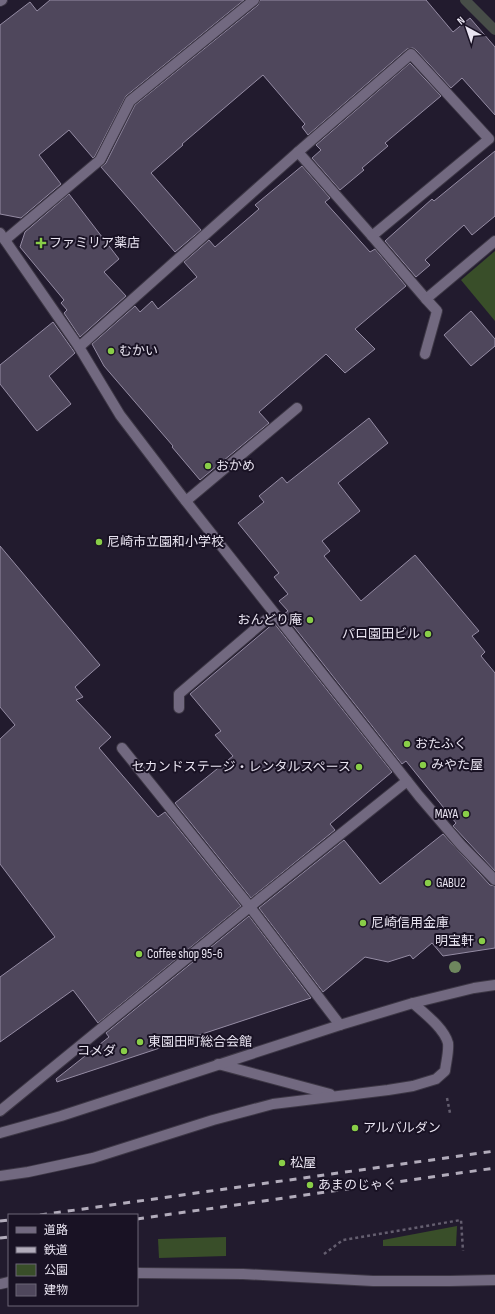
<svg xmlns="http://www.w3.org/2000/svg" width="495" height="1314" viewBox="0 0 495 1314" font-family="'Sofia Sans Condensed','Noto Sans JP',sans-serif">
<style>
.green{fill:#394e29}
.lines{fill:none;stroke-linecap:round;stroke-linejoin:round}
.stream{stroke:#474d48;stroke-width:10}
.building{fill:#4f475c;stroke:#958ca4}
.lane-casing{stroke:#3d3745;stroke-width:12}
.street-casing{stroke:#3d3745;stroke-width:12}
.secondary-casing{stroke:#3d3745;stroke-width:12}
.path{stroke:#645e6f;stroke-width:2.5;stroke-dasharray:3 3;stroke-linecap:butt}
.lane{stroke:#726980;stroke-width:10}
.street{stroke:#726980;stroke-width:10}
.secondary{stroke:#726980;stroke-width:10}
.rail{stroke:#b2acbb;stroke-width:3;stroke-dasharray:7 7;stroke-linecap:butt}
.tree{fill:#6e875e}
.poi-dot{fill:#89ce48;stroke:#191224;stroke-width:1.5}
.labels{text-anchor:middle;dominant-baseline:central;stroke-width:4;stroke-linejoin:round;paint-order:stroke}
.poi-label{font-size:13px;fill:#e9e4f1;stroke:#191224;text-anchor:start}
</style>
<rect width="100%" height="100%" fill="#221b2e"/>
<!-- green -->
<g class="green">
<polygon points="495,251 495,321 461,280"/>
<polygon points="457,1226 456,1246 383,1246 383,1240"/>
<polygon points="226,1237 226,1256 159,1258 158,1239"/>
</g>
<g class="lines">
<!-- stream -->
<polyline class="stream" points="465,0 495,30"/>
</g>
<!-- building -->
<g class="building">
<polygon points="50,0 244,0 126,96 95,156 93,158 69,130 39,155 61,184 21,218 0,214 0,25 30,2 37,11"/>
<polygon points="260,0 426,0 453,32 470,18 495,47 495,115 462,78 451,88 416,50 413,48 407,49 308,135 302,127 305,124 263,75 182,144 183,145 151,173 201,230 175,252 101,167 106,163 135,105 258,5"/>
<polygon points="410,63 441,96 385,143 388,146 362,168 364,170 340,190 312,158 321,150 316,145"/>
<polygon points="495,151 495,216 472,235 464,225 425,260 430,265 416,277 385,241 432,199 434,201"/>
<polygon points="302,166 330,198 325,202 370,252 375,249 406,286 355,329 375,349 345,373 326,354 259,412 269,423 200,480 172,447 173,446 104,366 92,344 135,306 140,312 152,301 158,309 197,277 184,262 209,240 215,247 259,209 255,205"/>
<polygon points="69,194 119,259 104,272 126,296 80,337 64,313 67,310 61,303 64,300 20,247 25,232"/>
<polygon points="471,311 495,339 495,346 471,366 444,335"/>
<polygon points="53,322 75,353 49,376 71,404 37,431 0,384 0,365"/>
<polygon points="369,418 388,443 338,483 360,511 322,541 330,551 324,556 361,601 415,555 479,631 472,636 485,652 481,656 495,673 495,871 453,826 456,823 406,761 402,764 284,614 288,611 279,601 288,594 274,577 279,573 238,523 264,502 259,496 282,477 287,483"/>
<polygon points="0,546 100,665 75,687 83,697 76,700 111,737 99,748 158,817 165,812 241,906 98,1023 73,990 0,1042 0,977 55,937 0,864 0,739 15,725 0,707"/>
<polygon points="274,623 392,772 330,824 335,830 251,898 175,803 233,756 215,735 221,731 190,694"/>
<polygon points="443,834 490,885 495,886 495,948 443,956 432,943 413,959 410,955 388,962 365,957 323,992 259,908 344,840 380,884"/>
<polygon points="249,916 311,998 57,1082 56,1079 109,1037 106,1033"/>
</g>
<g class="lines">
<!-- lane casing -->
<g class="lane-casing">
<g id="lane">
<polyline points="186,501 297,408"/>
<polyline points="179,708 179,694 274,613"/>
<polyline points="218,1064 330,1094"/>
<path d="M0,1176L28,1172L93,1158L213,1120L273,1104L388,1090L413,1086L436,1079L445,1071C446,1062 449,1052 448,1043C444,1028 424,1013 413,1003"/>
</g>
</g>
<!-- street casing -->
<g class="street-casing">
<g id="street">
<polyline points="0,1 2,0"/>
<polyline points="298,152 372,236 426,299 495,241"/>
<polyline points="0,233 79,347 120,415 181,495 419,796 461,845 495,880"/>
<polyline points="5,240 100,160 130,101 254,0"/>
<polyline points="79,347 298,152 411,54 489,139 372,236"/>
<polyline points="425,354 437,311 426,299"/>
<polyline points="122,748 250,907 340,1025"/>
<polyline points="0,1111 257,901 407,781"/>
</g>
</g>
<!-- secondary casing -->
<g class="secondary-casing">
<g id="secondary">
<polyline points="0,1133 61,1116 340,1025 413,1003 474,988 495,985"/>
<polyline points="137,1273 243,1274 373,1281 450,1281 495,1280"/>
<polyline points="0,1284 9,1282"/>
</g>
</g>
<!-- path -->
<g class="path">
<polyline points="447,1098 450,1113"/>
<polyline points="324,1254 343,1240 461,1220 463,1251"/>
</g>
<!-- lane -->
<use href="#lane" class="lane"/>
<!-- street -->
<use href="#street" class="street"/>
<!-- secondary -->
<use href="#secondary" class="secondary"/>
<!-- rail -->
<g class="rail">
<polyline points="40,1215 495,1151"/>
<polyline points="137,1219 495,1168"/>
<polyline points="0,1221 9,1220"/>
<polyline points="0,1238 9,1237"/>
</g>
</g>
<!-- trees -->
<circle class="tree" cx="455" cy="967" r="6"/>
<!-- markers -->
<g class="poi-dot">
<path d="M39 237h4v4h4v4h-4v4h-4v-4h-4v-4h4z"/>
<circle cx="111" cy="351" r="4"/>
<circle cx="208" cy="466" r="4"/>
<circle cx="99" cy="542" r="4"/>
<circle cx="310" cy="620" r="4"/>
<circle cx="428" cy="634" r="4"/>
<circle cx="407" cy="744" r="4"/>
<circle cx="423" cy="765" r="4"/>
<circle cx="359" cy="767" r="4"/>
<circle cx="466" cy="814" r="4"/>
<circle cx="428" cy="883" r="4"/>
<circle cx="363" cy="923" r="4"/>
<circle cx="482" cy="941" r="4"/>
<circle cx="139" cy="954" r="4"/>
<circle cx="140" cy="1042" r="4"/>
<circle cx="124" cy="1051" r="4"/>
<circle cx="355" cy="1128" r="4"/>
<circle cx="282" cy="1163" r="4"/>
<circle cx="310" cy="1185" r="4"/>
</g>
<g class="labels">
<!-- poi labels -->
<g class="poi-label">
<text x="49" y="243">ファミリア薬店</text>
<text x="119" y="351">むかい</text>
<text x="216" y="466">おかめ</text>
<text x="107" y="542">尼崎市立園和小学校</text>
<text x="302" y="620" text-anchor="end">おんどり庵</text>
<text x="420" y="634" text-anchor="end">パロ園田ビル</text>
<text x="415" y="744">おたふく</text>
<text x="431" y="765">みやた屋</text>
<text x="351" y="767" text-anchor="end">セカンドステージ・レンタルスペース</text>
<text x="458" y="814" text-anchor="end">MAYA</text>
<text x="436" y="883">GABU2</text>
<text x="371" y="923">尼崎信用金庫</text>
<text x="474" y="941" text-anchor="end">明宝軒</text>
<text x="147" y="954">Coffee shop 95-6</text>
<text x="148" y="1042">東園田町総合会館</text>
<text x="116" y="1051" text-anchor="end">コメダ</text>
<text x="363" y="1128">アルバルダン</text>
<text x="290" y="1163">松屋</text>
<text x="318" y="1185">あまのじゃく</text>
</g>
</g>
<!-- legend -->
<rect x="8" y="1214" width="130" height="92" fill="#191224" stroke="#6c6676"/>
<rect x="16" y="1227" width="20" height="6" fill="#726980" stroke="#6c6676"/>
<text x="44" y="1234" font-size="12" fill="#e9e4f1">道路</text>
<rect x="16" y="1247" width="20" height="6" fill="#b2acbb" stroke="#6c6676"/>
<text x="44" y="1254" font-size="12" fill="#e9e4f1">鉄道</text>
<rect x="16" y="1264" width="20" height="12" fill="#394e29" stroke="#6c6676"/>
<text x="44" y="1274" font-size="12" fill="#e9e4f1">公園</text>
<rect x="16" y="1284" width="20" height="12" fill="#4f475c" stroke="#6c6676"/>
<text x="44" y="1294" font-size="12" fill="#e9e4f1">建物</text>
<!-- north arrow -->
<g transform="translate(467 28) rotate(320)" stroke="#191224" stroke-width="3" paint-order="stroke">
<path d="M0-3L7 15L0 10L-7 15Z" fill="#e9e4f1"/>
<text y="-6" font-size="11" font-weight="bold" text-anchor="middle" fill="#e9e4f1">N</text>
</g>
</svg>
